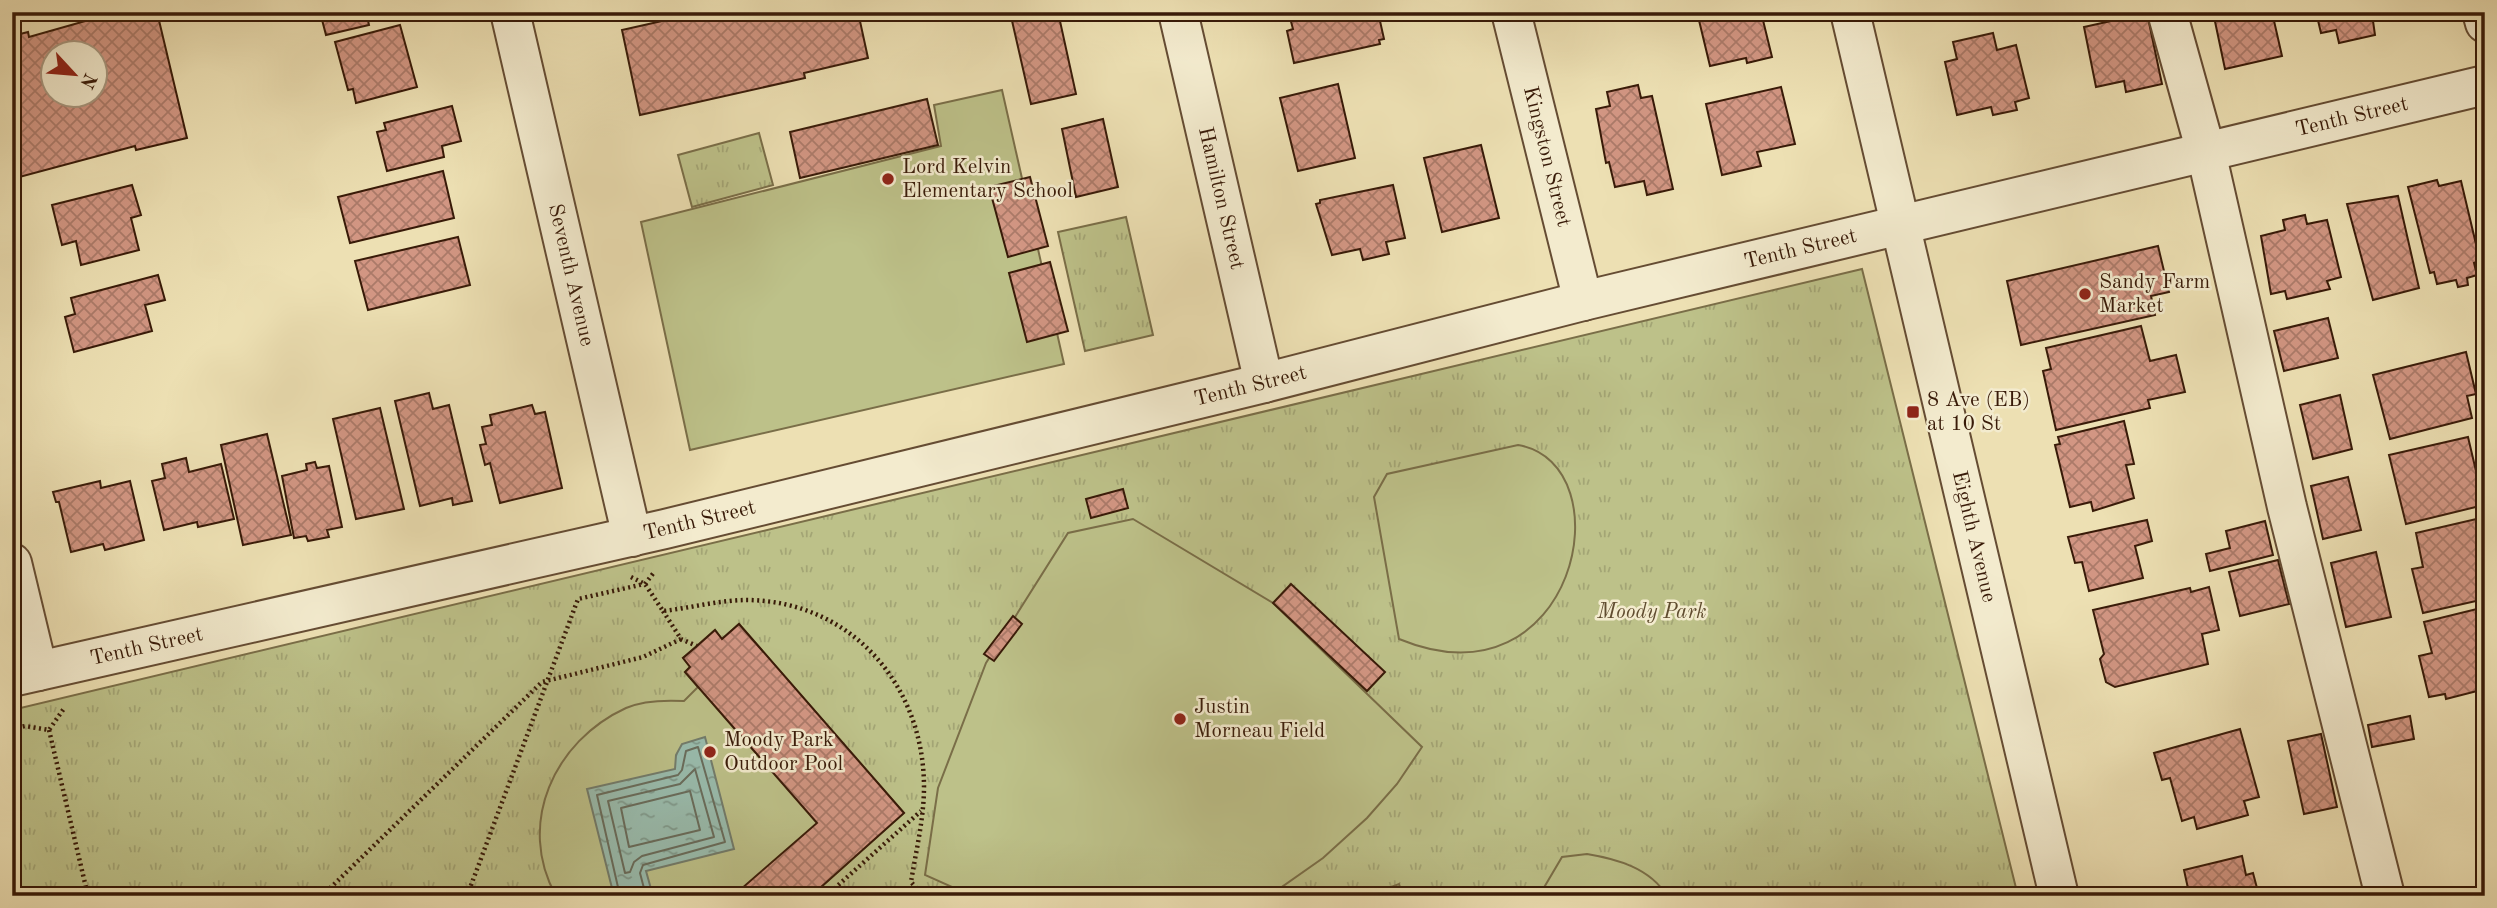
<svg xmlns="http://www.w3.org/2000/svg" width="2497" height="908" viewBox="0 0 2497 908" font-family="'Old Standard TT',serif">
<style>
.grass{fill:url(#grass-tufts);stroke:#7a6e48;stroke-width:2}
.pitch{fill:#bdc189;stroke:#7a6e48;stroke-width:2}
.water{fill:url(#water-ripples);stroke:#727c6c;stroke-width:2}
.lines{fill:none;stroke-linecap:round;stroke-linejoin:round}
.shore{stroke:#686c5c;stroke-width:2}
.building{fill:url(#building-cross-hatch);stroke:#381a08;stroke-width:2;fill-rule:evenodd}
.minor-casing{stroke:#654c33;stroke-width:42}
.path{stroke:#381a08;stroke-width:4.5;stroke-dasharray:2 3.5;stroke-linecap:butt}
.minor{stroke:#f3ebce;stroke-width:38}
.poi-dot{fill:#8f2418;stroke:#f3ebce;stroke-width:2.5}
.labels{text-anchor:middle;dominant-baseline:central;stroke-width:5;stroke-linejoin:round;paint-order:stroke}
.street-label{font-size:21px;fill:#381a08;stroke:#f3ebce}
.poi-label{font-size:21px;fill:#381a08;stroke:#f3ebce;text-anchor:start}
.park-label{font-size:21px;font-style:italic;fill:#604c2f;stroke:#f3ebce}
</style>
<defs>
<pattern id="grass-tufts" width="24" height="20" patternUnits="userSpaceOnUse" patternTransform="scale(1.75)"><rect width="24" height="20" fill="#bdc189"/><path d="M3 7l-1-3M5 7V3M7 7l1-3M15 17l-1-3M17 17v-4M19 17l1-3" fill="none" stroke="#a3a575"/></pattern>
<pattern id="water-ripples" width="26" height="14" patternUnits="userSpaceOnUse" patternTransform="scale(1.75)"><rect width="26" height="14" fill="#99bdaf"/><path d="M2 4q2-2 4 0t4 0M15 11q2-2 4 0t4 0" fill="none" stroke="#7e998c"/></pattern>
<pattern id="building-cross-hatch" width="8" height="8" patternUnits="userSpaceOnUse" patternTransform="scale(1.75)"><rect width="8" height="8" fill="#d29683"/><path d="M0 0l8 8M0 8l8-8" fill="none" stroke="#ab7a69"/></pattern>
</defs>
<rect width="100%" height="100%" fill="#ede0b3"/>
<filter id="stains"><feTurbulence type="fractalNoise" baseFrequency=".00286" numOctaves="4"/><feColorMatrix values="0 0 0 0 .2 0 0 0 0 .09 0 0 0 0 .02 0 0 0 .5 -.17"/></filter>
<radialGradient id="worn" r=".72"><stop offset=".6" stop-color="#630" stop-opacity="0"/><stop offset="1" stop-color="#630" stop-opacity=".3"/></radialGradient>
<!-- grass -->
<g class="grass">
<polygon points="759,133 773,185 692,207 678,155"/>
<polygon points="1126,217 1153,335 1085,351 1058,232"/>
<polygon points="1862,269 2018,896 12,896 12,710"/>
</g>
<!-- pitch -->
<g class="pitch">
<polygon points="1002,90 1064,364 690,450 641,222 941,146 934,105"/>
<path d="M1518,445C1627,464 1576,712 1399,639L1374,497L1387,474Z"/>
<polygon points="1133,519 1273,603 1422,747 1397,784 1367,818 1323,858 1269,896 972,896 925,875 938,788 986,663 1068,533"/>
<path d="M739,624L904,813L811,896H556C516,824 554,741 626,708C644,700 665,700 684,701L698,687L685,672L690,667L683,658L715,630L722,639Z"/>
<path d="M1587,854C1617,859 1650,868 1667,896H1539L1562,857Z"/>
<polygon points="1399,884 1403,896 1367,896"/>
</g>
<!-- water -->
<polygon class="water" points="705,737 734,849 646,871 653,896 614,896 587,789 675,769 676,755 682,744"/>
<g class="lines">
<!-- shore -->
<g class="shore">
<polygon points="695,769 714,837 642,856 634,862 630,872 625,873 608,801 680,784"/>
<polygon points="690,791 700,830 629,847 621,808"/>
<polyline points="620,896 597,795 678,775 682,770 686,751 698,747 725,842 643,865 640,873 646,896"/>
</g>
</g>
<!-- building -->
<g class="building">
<path d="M117,12H157L187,138L136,150L135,146L12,179V36L28,32L29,37ZM52,52H94V94H52Z"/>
<polygon points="320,12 382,12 367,16 369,25 326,35"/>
<polygon points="702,12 858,12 868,58 804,73 805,78 640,115 622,30"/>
<polygon points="1010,12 1058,12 1076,94 1031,104"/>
<polygon points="1378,12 1384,39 1379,40 1380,44 1294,63 1287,31 1293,29 1289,14"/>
<polygon points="1697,12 1761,12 1772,57 1747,63 1746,58 1710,66"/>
<polygon points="2213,12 2272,12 2282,56 2225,69"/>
<polygon points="2316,12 2392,12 2393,16 2373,21 2375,35 2339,43 2336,30 2321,33"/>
<polygon points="2147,13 2162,84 2126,92 2124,81 2096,87 2084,27"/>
<polygon points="400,25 417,87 356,103 353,89 348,90 335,42"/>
<polygon points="1993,33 1997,50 2016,45 2029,98 2015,102 2017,110 1993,115 1991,107 1957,115 1945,62 1957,59 1953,42"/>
<polygon points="1338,84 1355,158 1298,171 1280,98"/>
<polygon points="1638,85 1641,98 1652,96 1673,189 1647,195 1644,181 1615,187 1609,162 1606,163 1596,109 1610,106 1607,92"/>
<polygon points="1781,87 1795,144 1757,152 1761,166 1722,175 1706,104"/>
<polygon points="927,99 938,145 800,178 790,132"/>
<polygon points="452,106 461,141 442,146 444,157 387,171 377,132 386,130 384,123"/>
<polygon points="1103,119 1118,187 1076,197 1062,129"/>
<polygon points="1481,145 1499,218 1442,232 1424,158"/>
<polygon points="443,171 454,218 350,243 338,197"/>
<polygon points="1030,177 1048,246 1008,257 989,187"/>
<polygon points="2437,180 2439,186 2461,181 2480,261 2474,263 2477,275 2467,278 2468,285 2458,287 2456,280 2437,284 2434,272 2430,273 2408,187"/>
<polygon points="132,185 141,215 131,218 139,250 81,265 76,241 62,245 52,205"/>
<polygon points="1393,185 1405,238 1386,242 1389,254 1363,260 1360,249 1332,255 1316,204 1320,203 1320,200"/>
<polygon points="2398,196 2419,288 2373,300 2347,204"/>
<polygon points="2305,215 2307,224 2327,220 2341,277 2327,281 2330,289 2287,299 2285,291 2271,294 2261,236 2285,230 2283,220"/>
<polygon points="458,237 470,285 368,310 355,261"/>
<polygon points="2158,246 2169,292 2151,296 2155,315 2021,345 2007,281"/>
<polygon points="1050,262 1068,331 1027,342 1009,273"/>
<polygon points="158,275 165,300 145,305 152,331 74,352 65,317 75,314 71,298"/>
<polygon points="2328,318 2338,358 2284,371 2274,331"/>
<polygon points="2141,326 2150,361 2176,355 2185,392 2148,400 2150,408 2056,430 2043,371 2051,369 2046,348"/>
<polygon points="2466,352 2476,394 2467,396 2472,418 2390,439 2373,375"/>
<polygon points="429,393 433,409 449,405 472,501 453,505 452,498 420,506 395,401"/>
<polygon points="2340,395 2352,449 2313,459 2300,405"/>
<polygon points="532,405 535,414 545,412 562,488 500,503 490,463 485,465 480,445 486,444 482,427 492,425 490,415"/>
<polygon points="380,408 404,509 356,519 333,419"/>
<polygon points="2124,421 2134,464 2126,465 2134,498 2093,511 2091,502 2070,507 2055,445 2060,444 2058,437"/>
<polygon points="267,434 291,535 243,545 221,445"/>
<polygon points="2468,437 2484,505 2406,524 2389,455"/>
<polygon points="186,458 189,472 221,464 234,519 198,527 197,522 164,530 152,481 165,478 162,464"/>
<polygon points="315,462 317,468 329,466 342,527 327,530 329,537 308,541 306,536 294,538 282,476 307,470 306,464"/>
<polygon points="2348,477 2361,530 2323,539 2311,486"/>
<polygon points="100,481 101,488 130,481 144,540 105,550 103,544 71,552 59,502 56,502 53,492"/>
<polygon points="1123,489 1128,508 1091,518 1086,499"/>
<polygon points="2485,517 2485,599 2423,613 2412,569 2423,567 2416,533"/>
<polygon points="2147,520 2152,541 2135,546 2143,578 2089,591 2082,562 2075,563 2068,537"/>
<polygon points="2265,521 2273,555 2210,571 2206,554 2230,548 2226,531"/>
<polygon points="2376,552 2391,617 2346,627 2331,563"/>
<polygon points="2278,560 2289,604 2240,616 2229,572"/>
<polygon points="1291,584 1385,672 1367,691 1273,603"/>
<polygon points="2209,587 2219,630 2202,634 2208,664 2115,687 2106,682 2100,659 2104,654 2093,610 2190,588 2191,592"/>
<polygon points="2485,607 2485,689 2446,699 2445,694 2429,697 2419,656 2432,653 2424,622"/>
<polygon points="1013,616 1022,624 994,661 984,654"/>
<polygon points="739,624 904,813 811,896 747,896 741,889 817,823 685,672 690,667 683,658 697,646 715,630 722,639"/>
<polygon points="2410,716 2414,739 2372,747 2368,725"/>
<polygon points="2240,729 2259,797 2244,801 2248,815 2197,829 2194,817 2182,821 2170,778 2162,780 2154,753"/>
<polygon points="2321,734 2337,807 2304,814 2288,741"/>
<polygon points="2242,856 2246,875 2253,873 2257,888 2251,889 2253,896 2184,896 2189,893 2184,870"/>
</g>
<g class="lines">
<!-- minor casing -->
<g class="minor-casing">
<g id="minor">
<path id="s1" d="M510,12L632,537"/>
<path id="s2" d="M1178,12L1264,383"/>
<path id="s3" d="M1511,12L1583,301"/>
<path id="s4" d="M1850,12L2059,896"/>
<polyline points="2167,12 2206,152 2287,507 2385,896"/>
<polyline points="2482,12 2485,23"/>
<polyline points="12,563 38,671"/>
<path id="s5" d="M12,677L665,529L1264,383L1583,301L2485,85"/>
</g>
</g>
<!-- path -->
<g class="path">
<path d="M631,577L645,584L663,611C690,608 720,600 747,600C852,601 924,686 924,787C924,818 916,851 911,882L923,896"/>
<polyline points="645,584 655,571"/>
<polyline points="663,611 681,639 697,646"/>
<polyline points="12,729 25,726 49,730 65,707"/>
<polyline points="49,730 88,896"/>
<polyline points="322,896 542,682 643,657 681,639"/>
<polyline points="467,896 578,599 644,584"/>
<polyline points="826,896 921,811"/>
</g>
<!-- minor -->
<use href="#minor" class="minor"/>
</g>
<!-- markers -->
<g class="poi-dot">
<circle cx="888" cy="179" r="7"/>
<circle cx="2085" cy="294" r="7"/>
<rect x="1906" y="405" width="14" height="14" rx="3.5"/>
<circle cx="1180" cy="719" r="7"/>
<circle cx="710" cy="752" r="7"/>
</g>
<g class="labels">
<!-- street labels -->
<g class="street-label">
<text stroke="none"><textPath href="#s5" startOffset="2406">Tenth Street</textPath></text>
<text stroke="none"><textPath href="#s3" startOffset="149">Kingston Street</textPath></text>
<text stroke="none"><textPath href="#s2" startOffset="191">Hamilton Street</textPath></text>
<text stroke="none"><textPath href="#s5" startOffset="1839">Tenth Street</textPath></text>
<text stroke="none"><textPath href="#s1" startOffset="270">Seventh Avenue</textPath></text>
<text stroke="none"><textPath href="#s5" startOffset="1272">Tenth Street</textPath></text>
<text stroke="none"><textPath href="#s5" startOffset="705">Tenth Street</textPath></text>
<text stroke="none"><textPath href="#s4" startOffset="539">Eighth Avenue</textPath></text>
<text stroke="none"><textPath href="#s5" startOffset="138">Tenth Street</textPath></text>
</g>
<!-- poi labels -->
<g class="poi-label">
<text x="902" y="167">Lord Kelvin<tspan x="902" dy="24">Elementary School</tspan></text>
<text x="2099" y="282">Sandy Farm<tspan x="2099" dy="24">Market</tspan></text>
<text x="1927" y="400">8 Ave (EB)<tspan x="1927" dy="24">at 10 St</tspan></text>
<text x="1194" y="707">Justin<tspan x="1194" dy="24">Morneau Field</tspan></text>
<text x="724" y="740">Moody Park<tspan x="724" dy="24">Outdoor Pool</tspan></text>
</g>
<!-- park labels -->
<g class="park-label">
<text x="1652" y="612">Moody Park</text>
</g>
</g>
<!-- margin -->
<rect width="2497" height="908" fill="none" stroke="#ede0b3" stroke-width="42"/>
<rect x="14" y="14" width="2469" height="880" fill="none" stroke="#381a08" stroke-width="3.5"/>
<rect x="21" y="21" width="2455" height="866" fill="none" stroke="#381a08" stroke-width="2"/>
<!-- north arrow -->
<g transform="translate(74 74) rotate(116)"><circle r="33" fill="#f3ebce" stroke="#a8977f" stroke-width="2"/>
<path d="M0-5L12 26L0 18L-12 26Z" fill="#8f2418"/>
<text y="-10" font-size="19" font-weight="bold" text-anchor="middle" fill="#381a08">N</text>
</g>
<rect width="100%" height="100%" filter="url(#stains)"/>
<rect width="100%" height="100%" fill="url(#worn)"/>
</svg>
